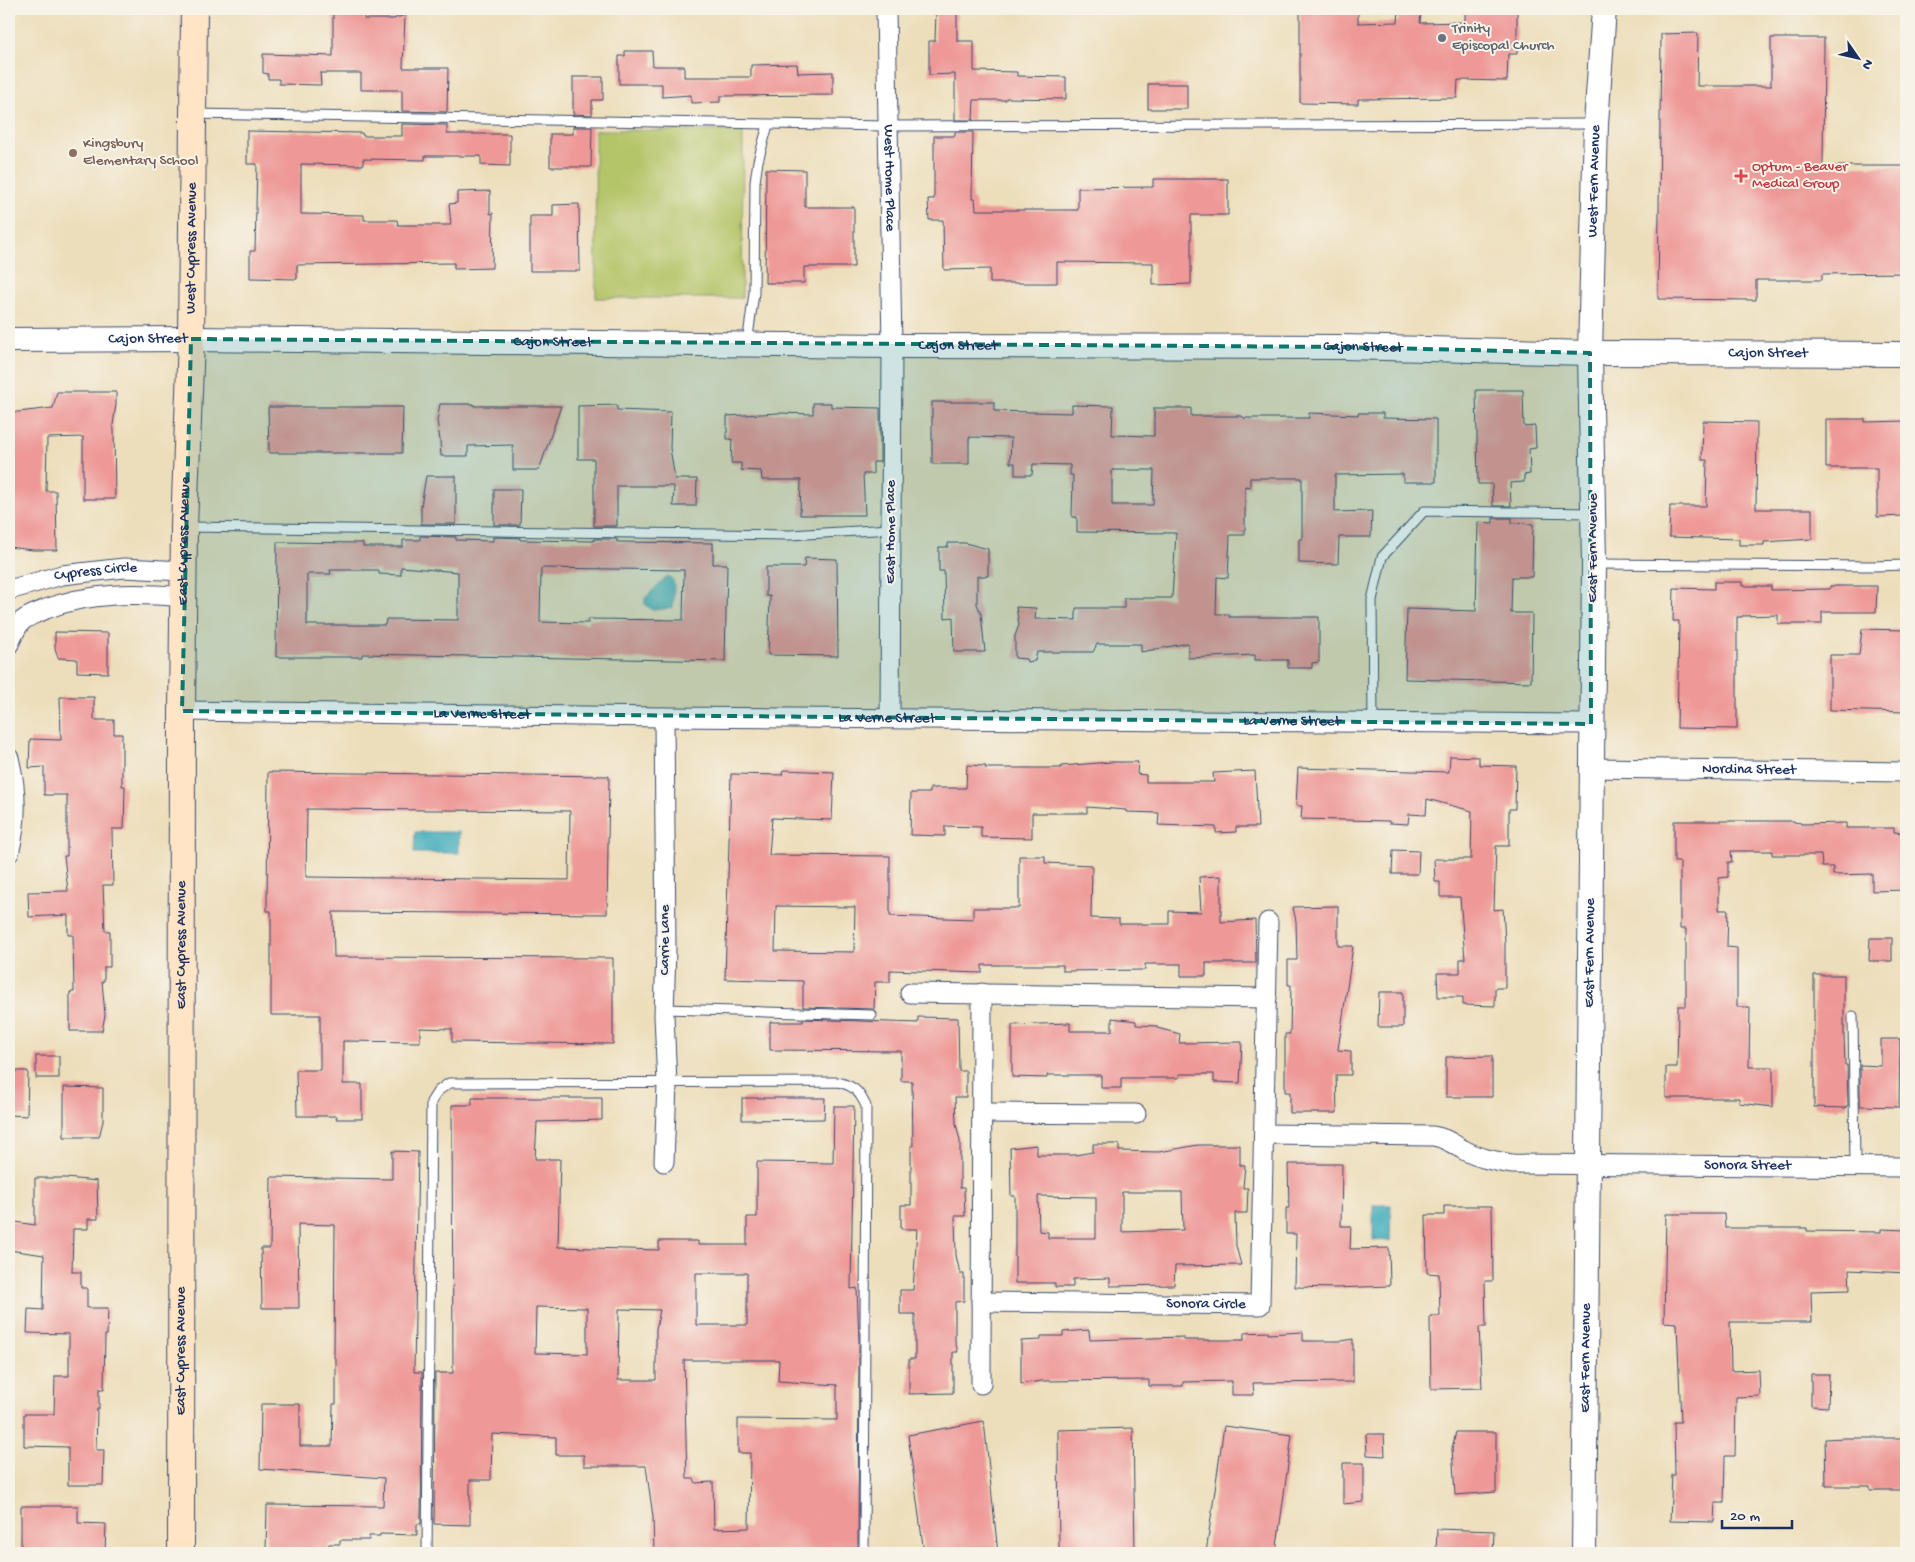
<svg xmlns="http://www.w3.org/2000/svg" width="1915" height="1562" viewBox="0 0 1915 1562" font-family="'Gochi Hand',sans-serif">
<style>
.green{fill:#b4c467;stroke:#687a62}
.water{fill:#3baaba;stroke:#2b6c8c}
.building{fill:#ee9997;fill-rule:evenodd}
.lines{fill:none;stroke-linecap:round;stroke-linejoin:round}
.service-casing{stroke:#3a496c;stroke-width:11}
.minor-casing{stroke:#3a496c;stroke-width:21}
.tertiary-casing{stroke:#3a496c;stroke-width:26}
.secondary-casing{stroke:#3a496c;stroke-width:28}
.service{stroke:#fff;stroke-width:9}
.minor{stroke:#fff;stroke-width:19}
.tertiary{stroke:#fff;stroke-width:24}
.secondary{stroke:#ffe4c6;stroke-width:26}
.marked{fill:#0f766e;fill-opacity:0.2;stroke:#0f766e;stroke-width:4;stroke-dasharray:10 6;stroke-linejoin:round}
.worship-dot{fill:#6b7280;stroke:#f7f3e8;stroke-width:2}
.education-dot{fill:#8d6e63;stroke:#f7f3e8;stroke-width:2}
.health-dot{fill:#e0444e;stroke:#f7f3e8;stroke-width:2}
.labels{text-anchor:middle;dominant-baseline:central;stroke-width:4;stroke-linejoin:round;paint-order:stroke}
.worship-label{font-size:15px;fill:#5b616d;stroke:#f7f3e8;text-anchor:start}
.education-label{font-size:15px;fill:#785e54;stroke:#f7f3e8;text-anchor:start}
.health-label{font-size:15px;fill:#be3a42;stroke:#f7f3e8;text-anchor:start}
.street-label{font-size:15px;fill:#1b2f5e;stroke:#f7f3e8}
</style>
<rect width="100%" height="100%" fill="#f7f3e8"/>
<filter id="ink" filterUnits="userSpaceOnUse"><feTurbulence type="fractalNoise" baseFrequency=".02" numOctaves="2"/><feDisplacementMap in="SourceGraphic" scale="10" xChannelSelector="R" yChannelSelector="G"/><feConvolveMatrix kernelMatrix="1 2 1 2 8 2 1 2 1" color-interpolation-filters="sRGB"/></filter>
<filter id="wash" filterUnits="userSpaceOnUse"><feTurbulence type="fractalNoise" baseFrequency=".0096" numOctaves="4" result="noise"/><feDisplacementMap in="SourceGraphic" scale="20" xChannelSelector="R" yChannelSelector="G"/><feGaussianBlur stdDeviation="1.12" result="paint"/><feColorMatrix in="noise" values="0 0 0 0 0 0 0 0 0 0 0 0 0 0 0 0 0 1.4 0 .05"/><feComposite in="paint" operator="in"/></filter>
<g filter="url(#wash)">
<rect width="100%" height="100%" fill="#eddebb"/>
<!-- green -->
<polygon class="green" points="595,130 743,131 742,298 596,298"/>
<!-- water -->
<g class="water">
<polygon points="668,576 673,580 674,584 673,608 652,610 645,604 645,598"/>
<polygon points="415,832 459,832 459,853 414,853"/>
<polygon points="1373,1205 1391,1205 1390,1241 1373,1240"/>
</g>
<g id="blocks">
<!-- building -->
<g class="building">
<polygon points="333,9 364,9 364,19 393,19 405,15 403,68 448,68 447,112 402,111 402,90 361,90 361,73 320,73 321,85 279,84 279,79 268,79 268,74 263,73 263,54 333,56"/>
<polygon points="1300,9 1358,9 1358,23 1398,22 1399,9 1421,9 1420,23 1465,22 1465,9 1517,9 1517,54 1508,54 1507,81 1458,80 1457,98 1358,99 1358,104 1300,103"/>
<polygon points="936,11 957,11 957,41 974,41 974,71 1017,72 1017,76 1066,77 1066,99 1006,98 1006,100 974,100 973,120 955,120 955,74 929,75 929,41 935,41"/>
<polygon points="1698,33 1697,86 1771,86 1771,38 1824,38 1823,166 1906,166 1906,273 1822,274 1822,280 1756,280 1756,300 1658,299 1661,34"/>
<polygon points="625,51 652,51 653,66 684,66 684,77 751,77 751,65 797,64 798,73 833,72 833,95 720,96 720,102 691,103 691,95 662,97 662,84 619,84 619,56 625,56"/>
<polygon points="573,77 603,77 603,100 592,100 592,115 573,114"/>
<rect x="1148" y="84" width="39" height="25"/>
<polygon points="402,124 447,125 447,134 510,134 510,166 481,165 481,156 425,156 425,160 363,159 363,165 301,164 301,214 364,215 364,220 397,220 398,225 451,225 449,204 457,203 457,192 490,191 490,214 493,213 492,268 454,269 454,263 297,265 297,279 250,278 250,251 255,251 257,164 247,164 247,131 362,133 363,136 402,136"/>
<polygon points="573,127 592,127 591,167 550,167 550,134 573,134"/>
<polygon points="955,132 973,132 972,199 975,199 976,210 1078,210 1078,188 1153,187 1153,179 1228,179 1228,215 1191,215 1191,284 1153,285 1153,263 1057,262 1057,283 990,283 990,269 944,270 943,220 929,220 928,199 934,199 934,136 955,136"/>
<polygon points="766,169 805,170 805,207 854,207 854,267 804,267 804,283 765,283"/>
<polygon points="579,204 580,271 530,271 530,216 553,216 553,205"/>
<polygon points="1476,390 1523,390 1524,427 1535,426 1536,448 1529,449 1530,474 1524,475 1524,482 1510,483 1511,506 1493,506 1492,484 1478,484"/>
<polygon points="57,392 116,392 116,404 113,425 114,430 115,499 83,499 83,437 47,438 46,491 56,491 57,550 33,550 9,547 9,413 53,408"/>
<path d="M932,402H994V411L1072,413V405L1113,406L1112,435L1154,436V408H1191V416H1242L1244,418H1309V413L1358,415V413H1383V418L1436,419V482H1403V474L1335,475V512L1372,511L1371,537H1339L1338,564L1299,563V539H1302V478H1250V487L1245,486V535H1230L1228,578L1217,577L1216,614H1229V617H1319V662L1312,663V668H1288V660H1255V655L1188,658V643L1141,652V644H1097L1093,652H1037L1035,661L1027,662L1026,659L1015,658V636L1019,625L1016,607L1036,608L1035,619L1076,620V608H1124V598H1172L1176,533L1077,532V517H1072L1073,475H1070V465L1033,464L1032,475H1015V463H1010L1011,438L969,437V464H932ZM1112,470H1154L1153,505H1112Z"/>
<polygon points="813,403 831,403 831,407 880,408 880,462 873,462 873,474 863,474 865,515 800,515 801,480 762,480 761,471 741,470 741,463 731,463 732,439 727,439 727,416 778,413 813,414"/>
<polygon points="440,404 474,404 474,406 561,406 539,470 513,470 513,445 468,446 468,456 441,456 440,440 437,421"/>
<polygon points="617,405 617,410 671,412 670,448 675,479 697,479 696,506 673,506 674,486 617,486 617,526 594,526 594,459 578,459 578,406"/>
<polygon points="268,407 403,407 402,453 269,453"/>
<polygon points="1826,419 1865,419 1865,422 1906,421 1906,516 1877,517 1877,468 1826,468"/>
<polygon points="1703,421 1757,422 1756,509 1812,509 1812,539 1764,542 1764,545 1739,545 1739,539 1669,537 1670,506 1706,506 1707,460 1702,460"/>
<polygon points="426,476 456,476 456,524 421,524 421,506"/>
<polygon points="494,489 521,489 520,525 494,525"/>
<polygon points="1493,518 1512,518 1512,523 1533,524 1532,577 1512,577 1511,613 1532,613 1531,682 1405,679 1407,609 1476,611 1478,522 1493,523"/>
<path d="M420,536L456,537V540L493,541V537L520,538V540L594,541V539H617V542L713,543V564H727L725,661L362,654V657H276L277,542L363,543V547H403V540H420ZM401,567L458,572V620L386,619L385,625H307V574H331L330,570H379V574L401,575ZM541,568L684,570L683,620L588,619V623L540,622Z"/>
<polygon points="948,543 965,543 988,549 988,576 977,576 977,604 981,614 985,652 954,652 953,617 945,618 944,571 939,571 939,547 948,547"/>
<polygon points="805,558 837,559 838,656 768,655 770,596 766,596 766,567 804,567"/>
<polygon points="1714,582 1742,582 1742,586 1771,586 1771,590 1830,589 1830,586 1877,586 1876,612 1822,612 1822,624 1778,624 1778,615 1742,616 1742,617 1737,617 1737,729 1677,728 1679,621 1673,621 1674,588 1714,589"/>
<polygon points="1862,629 1906,630 1906,712 1830,710 1830,655 1859,655"/>
<polygon points="55,632 108,633 108,673 77,672 77,659 58,658 55,648"/>
<polygon points="60,697 94,697 94,720 114,720 114,734 122,734 122,786 125,786 124,829 112,829 113,885 103,885 105,931 110,931 110,967 104,967 104,981 102,981 105,1015 102,1031 70,1031 70,992 74,992 73,935 68,935 68,915 29,917 28,892 68,891 64,856 67,856 67,795 44,795 44,767 29,768 30,739 61,740"/>
<polygon points="1450,756 1479,757 1479,765 1516,766 1515,809 1509,809 1509,846 1496,846 1494,910 1503,909 1505,942 1505,988 1495,988 1495,1006 1463,1005 1463,997 1438,997 1437,973 1460,973 1460,959 1465,959 1460,897 1440,897 1440,882 1435,882 1434,859 1471,859 1472,811 1427,799 1426,815 1409,814 1408,824 1389,823 1389,821 1301,819 1302,806 1296,806 1298,768 1449,772"/>
<polygon points="1111,762 1138,762 1137,774 1146,775 1146,782 1214,782 1213,773 1255,771 1258,827 1236,827 1236,832 1216,833 1216,827 1158,825 1159,813 1126,812 1126,810 1087,807 1087,813 1032,813 1032,838 981,837 981,827 945,826 945,836 910,835 911,793 930,793 930,788 966,788 967,765 986,766 985,768 1061,768 1061,766"/>
<path d="M783,770L834,772L832,820L772,818L769,855L890,856V916L973,919V908H1019V856H1045V863L1092,865L1091,918L1119,919V924H1169V911L1201,912L1199,877L1221,876V922L1255,920L1256,963H1206V976H1181V964H1145V970L1063,971V965H982V973L890,970V982H875L874,1009L803,1007V981L725,979L731,774L782,775ZM776,906L855,907L854,952L775,951Z"/>
<path d="M268,772L609,776L607,914L333,912L334,957L613,958V1044L452,1042V1029L420,1028V1042L343,1041V1084H362V1119H336L337,1116H297L296,1070H320V1015H271V911H267ZM307,809L570,811L569,880L306,877Z"/>
<polygon points="1674,821 1794,821 1794,822 1801,823 1801,824 1846,823 1846,828 1894,828 1894,832 1906,833 1906,890 1872,891 1872,874 1833,875 1833,867 1822,867 1821,855 1772,855 1772,851 1731,851 1732,862 1728,862 1728,877 1719,878 1719,910 1728,910 1727,947 1737,948 1737,1007 1750,1007 1749,1067 1773,1067 1773,1107 1739,1103 1739,1098 1666,1098 1666,1067 1677,1067 1678,1006 1686,1006 1686,929 1680,929 1680,862 1674,862"/>
<polygon points="1393,850 1419,851 1418,874 1392,874"/>
<polygon points="1338,906 1338,946 1353,946 1338,1050 1351,1051 1351,1075 1336,1075 1337,1113 1290,1113 1290,1092 1285,1092 1285,1034 1290,1034 1291,985 1288,985 1288,960 1297,960 1296,921 1293,907"/>
<polygon points="1870,938 1892,938 1892,961 1869,961"/>
<polygon points="1814,975 1844,975 1844,1034 1845,1065 1847,1065 1848,1106 1846,1106 1846,1108 1814,1107"/>
<polygon points="1379,992 1403,992 1403,1027 1378,1027"/>
<polygon points="918,1017 958,1018 959,1071 966,1071 966,1097 955,1097 956,1124 960,1141 960,1188 964,1188 965,1216 955,1216 956,1255 960,1274 964,1274 964,1301 955,1302 955,1341 958,1352 953,1352 953,1393 909,1394 909,1359 915,1359 915,1314 900,1314 900,1290 913,1290 917,1229 901,1229 901,1205 911,1205 911,1146 913,1146 912,1081 901,1081 901,1051 770,1050 770,1022 803,1022 803,1019 918,1023"/>
<polygon points="1112,1018 1136,1021 1136,1025 1157,1026 1157,1028 1180,1034 1179,1043 1242,1042 1240,1083 1214,1082 1214,1074 1179,1074 1179,1078 1121,1078 1121,1088 1101,1088 1101,1075 1047,1075 1047,1078 1012,1077 1012,1025 1070,1023 1070,1031 1112,1031"/>
<polygon points="1881,1039 1900,1039 1899,1107 1860,1106 1860,1065 1881,1066"/>
<rect x="36" y="1056" width="23" height="22"/>
<polygon points="1492,1056 1492,1097 1446,1097 1446,1057"/>
<polygon points="9,1071 28,1071 27,1116 9,1115"/>
<polygon points="64,1087 103,1088 103,1121 99,1137 64,1137"/>
<path d="M472,1098H602V1120L537,1122L535,1159H560L558,1247L659,1250V1241H698V1245H747V1217H757V1162L833,1163L834,1106H854L851,1289L857,1288L859,1342L858,1553H654L653,1517L646,1466H584V1455H556V1437L492,1434L491,1480H470V1525L434,1524L435,1373H453L452,1105H472ZM696,1273H747V1325H696ZM536,1307L587,1308V1354L535,1353ZM619,1309L660,1310L656,1329V1380H618ZM684,1360H779L778,1381L837,1385V1420L738,1419V1453H750L749,1528L714,1529L713,1482L696,1483L694,1479H687Z"/>
<polygon points="742,1098 825,1098 824,1119 742,1120"/>
<path d="M1093,1144H1119V1151L1159,1152L1198,1145H1240V1165H1245L1243,1188H1248L1247,1213H1235L1236,1246L1241,1265L1175,1266L1174,1285L1110,1286V1278L1073,1279V1287H1055V1283H1015V1196H1011L1010,1148L1037,1145V1155H1075L1093,1152ZM1122,1192H1182L1183,1230L1122,1232ZM1038,1196L1096,1197V1238H1048V1232L1039,1231Z"/>
<polygon points="392,1151 418,1152 414,1372 422,1372 421,1524 417,1524 417,1535 380,1534 380,1536 369,1536 369,1540 340,1540 340,1544 329,1544 328,1553 277,1553 266,1550 267,1505 383,1506 384,1478 260,1469 261,1404 300,1404 300,1446 332,1446 333,1404 336,1404 336,1358 334,1358 335,1225 298,1224 299,1308 262,1308 261,1248 270,1248 271,1177 392,1179"/>
<polygon points="1288,1164 1342,1164 1341,1226 1351,1226 1350,1249 1389,1248 1390,1286 1336,1288 1295,1287 1296,1234 1286,1234 1286,1208 1289,1208"/>
<polygon points="35,1178 66,1178 97,1181 98,1219 88,1219 88,1229 73,1229 72,1272 81,1272 81,1288 87,1288 87,1308 108,1308 107,1335 105,1335 104,1389 99,1389 99,1409 97,1409 96,1450 104,1450 103,1485 68,1485 68,1447 24,1446 24,1414 54,1414 55,1376 69,1376 69,1334 27,1333 28,1309 43,1310 44,1255 9,1250 9,1221 35,1225"/>
<polygon points="1444,1206 1492,1206 1493,1281 1485,1281 1486,1327 1479,1327 1482,1388 1431,1389 1430,1316 1440,1316 1439,1274 1427,1273 1426,1215 1444,1215"/>
<polygon points="1666,1214 1724,1214 1725,1228 1807,1228 1807,1231 1881,1232 1881,1229 1906,1230 1906,1273 1849,1270 1850,1290 1811,1291 1812,1322 1730,1322 1731,1371 1759,1370 1760,1396 1736,1397 1735,1456 1725,1456 1724,1503 1715,1503 1714,1522 1670,1521 1672,1475 1675,1475 1674,1422 1681,1422 1677,1323 1664,1322"/>
<polygon points="1089,1330 1090,1340 1183,1337 1183,1340 1244,1340 1244,1333 1268,1332 1268,1334 1303,1332 1303,1341 1342,1341 1353,1339 1353,1382 1253,1383 1254,1395 1232,1395 1232,1381 1183,1382 1183,1386 1149,1386 1149,1380 1041,1381 1021,1384 1021,1341 1041,1340 1041,1336 1063,1336 1063,1332"/>
<polygon points="1811,1374 1829,1374 1828,1407 1811,1406"/>
<polygon points="984,1421 998,1553 924,1553 908,1435"/>
<polygon points="1224,1426 1292,1435 1276,1553 1206,1553"/>
<polygon points="1133,1428 1135,1553 1059,1553 1058,1430"/>
<polygon points="1456,1432 1496,1432 1496,1492 1455,1495 1452,1448"/>
<polygon points="1366,1434 1384,1434 1385,1456 1367,1455"/>
<polygon points="1844,1438 1906,1438 1906,1490 1870,1490 1870,1486 1826,1486 1825,1439"/>
<polygon points="1343,1463 1364,1463 1364,1502 1343,1504"/>
<polygon points="21,1506 78,1506 78,1523 106,1524 105,1553 42,1553 21,1550"/>
<polygon points="1437,1529 1494,1531 1493,1553 1436,1553"/>
</g>
</g>
</g>
<g filter="url(#ink)">
<use href="#blocks" fill-opacity="0" stroke="#3a496c" stroke-width="1"/>
<g class="lines">
<!-- service casing -->
<g class="service-casing">
<g id="service">
<polyline points="194,114 887,126 1596,124"/>
<polyline points="747,344 754,293 755,182 758,161 768,125"/>
<polyline points="186,527 790,535 891,529"/>
<polyline points="1594,564 1873,566 1906,565"/>
<polyline points="1373,723 1372,600 1382,557 1424,511 1593,513"/>
<polyline points="665,1009 872,1015"/>
<polyline points="1853,1016 1855,1166"/>
<path d="M427,1553L431,1102L438,1091L449,1083L838,1082C854,1086 859,1091 866,1106L864,1553"/>
</g>
</g>
<!-- minor casing -->
<g class="minor-casing">
<g id="minor">
<path id="s1" d="M886,9L892,346L890,718"/>
<path id="s2" d="M9,590L62,575L124,568L183,571"/>
<path d="M9,644C12,637 16,627 22,621C29,615 38,613 46,609C91,592 136,593 183,597"/>
<path id="s3" d="M182,711L664,717L1591,724"/>
<polyline points="664,717 666,948 664,1015 667,1084 664,1162"/>
<path d="M9,758C17,790 18,820 9,853"/>
<path id="s4" d="M1591,768L1906,772"/>
<polyline points="910,993 1267,998"/>
<polyline points="982,1113 1136,1114"/>
<path id="s5" d="M1264,1134L1433,1136C1448,1139 1449,1142 1462,1149C1477,1158 1495,1161 1512,1164L1906,1167"/>
<path id="s6" d="M981,1302L1260,1305L1268,922"/>
<polyline points="981,1384 982,993"/>
</g>
</g>
<!-- tertiary casing -->
<g class="tertiary-casing">
<g id="tertiary">
<path id="s7" d="M9,340L191,339L892,346L1343,347L1590,353L1906,354"/>
<path id="s8" d="M1584,1553L1594,564L1590,353L1596,124L1604,9"/>
</g>
</g>
<!-- secondary casing -->
<g class="secondary-casing">
<g id="secondary">
<path id="s9" d="M181,1553L182,711L184,527L191,339L194,9"/>
</g>
</g>
<!-- service -->
<use href="#service" class="service"/>
<!-- minor -->
<use href="#minor" class="minor"/>
<!-- tertiary -->
<use href="#tertiary" class="tertiary"/>
<!-- secondary -->
<use href="#secondary" class="secondary"/>
</g>
</g>
<!-- marked area -->
<path class="marked" d="M191,339L1343,347L1590,353L1591,724L182,711Z"/>
<!-- markers -->
<circle class="worship-dot" cx="1442" cy="38" r="5"/>
<circle class="education-dot" cx="73" cy="153" r="5"/>
<path class="health-dot" d="M1738.5 168.5h5v5h5v5h-5v5h-5v-5h-5v-5h5z"/>
<g class="labels">
<!-- worship labels -->
<g class="worship-label">
<text x="1452" y="29">Trinity<tspan x="1452" dy="17">Episcopal Church</tspan></text>
</g>
<!-- education labels -->
<g class="education-label">
<text x="83" y="144">Kingsbury<tspan x="83" dy="17">Elementary School</tspan></text>
</g>
<!-- health labels -->
<g class="health-label">
<text x="1752" y="167">Optum - Beaver<tspan x="1752" dy="17">Medical Group</tspan></text>
</g>
<!-- street labels -->
<g class="street-label">
<text stroke="none"><textPath href="#s1" startOffset="169">West Home Place</textPath></text>
<text stroke="none"><textPath href="#s8" startOffset="1372">West Fern Avenue</textPath></text>
<text stroke="none"><textPath href="#s9" startOffset="1305">West Cypress Avenue</textPath></text>
<text stroke="none"><textPath href="#s7" startOffset="139">Cajon Street</textPath></text>
<text stroke="none"><textPath href="#s7" startOffset="544">Cajon Street</textPath></text>
<text stroke="none"><textPath href="#s7" startOffset="949">Cajon Street</textPath></text>
<text stroke="none"><textPath href="#s7" startOffset="1354">Cajon Street</textPath></text>
<text stroke="none"><textPath href="#s7" startOffset="1759">Cajon Street</textPath></text>
<text transform="translate(891 532) rotate(-90)">East Home Place</text>
<text stroke="none"><textPath href="#s9" startOffset="1012">East Cypress Avenue</textPath></text>
<text transform="translate(1593 548) rotate(-90)">East Fern Avenue</text>
<text stroke="none"><textPath href="#s2" startOffset="89">Cypress Circle</textPath></text>
<text stroke="none"><textPath href="#s3" startOffset="300">La Verne Street</textPath></text>
<text stroke="none"><textPath href="#s3" startOffset="705">La Verne Street</textPath></text>
<text stroke="none"><textPath href="#s3" startOffset="1110">La Verne Street</textPath></text>
<text stroke="none"><textPath href="#s4" startOffset="158">Nordina Street</textPath></text>
<text transform="translate(665 940) rotate(-90)">Carrie Lane</text>
<text stroke="none"><textPath href="#s9" startOffset="608">East Cypress Avenue</textPath></text>
<text stroke="none"><textPath href="#s8" startOffset="600">East Fern Avenue</textPath></text>
<text stroke="none"><textPath href="#s5" startOffset="489">Sonora Street</textPath></text>
<text stroke="none"><textPath href="#s6" startOffset="225">Sonora Circle</textPath></text>
<text stroke="none"><textPath href="#s9" startOffset="202">East Cypress Avenue</textPath></text>
<text stroke="none"><textPath href="#s8" startOffset="195">East Fern Avenue</textPath></text>
</g>
</g>
<!-- margin -->
<rect width="1915" height="1562" fill="none" stroke="#f7f3e8" stroke-width="30"/>
<!-- north arrow -->
<g transform="translate(1858 58) rotate(124)" stroke="#f7f3e8" stroke-width="4" paint-order="stroke">
<path d="M0-4L9 19L0 12L-9 19Z" fill="#1b2f5e"/>
<text y="-8" font-size="14" font-weight="bold" text-anchor="middle" fill="#1b2f5e">N</text>
</g>
<!-- scale -->
<path d="M1722 1520v8h70v-8" fill="none" stroke="#1b2f5e" stroke-width="2.5"/>
<text x="1730" y="1520" font-size="15" fill="#1b2f5e" stroke="#f7f3e8" stroke-width="4" paint-order="stroke">20 m</text>
</svg>
